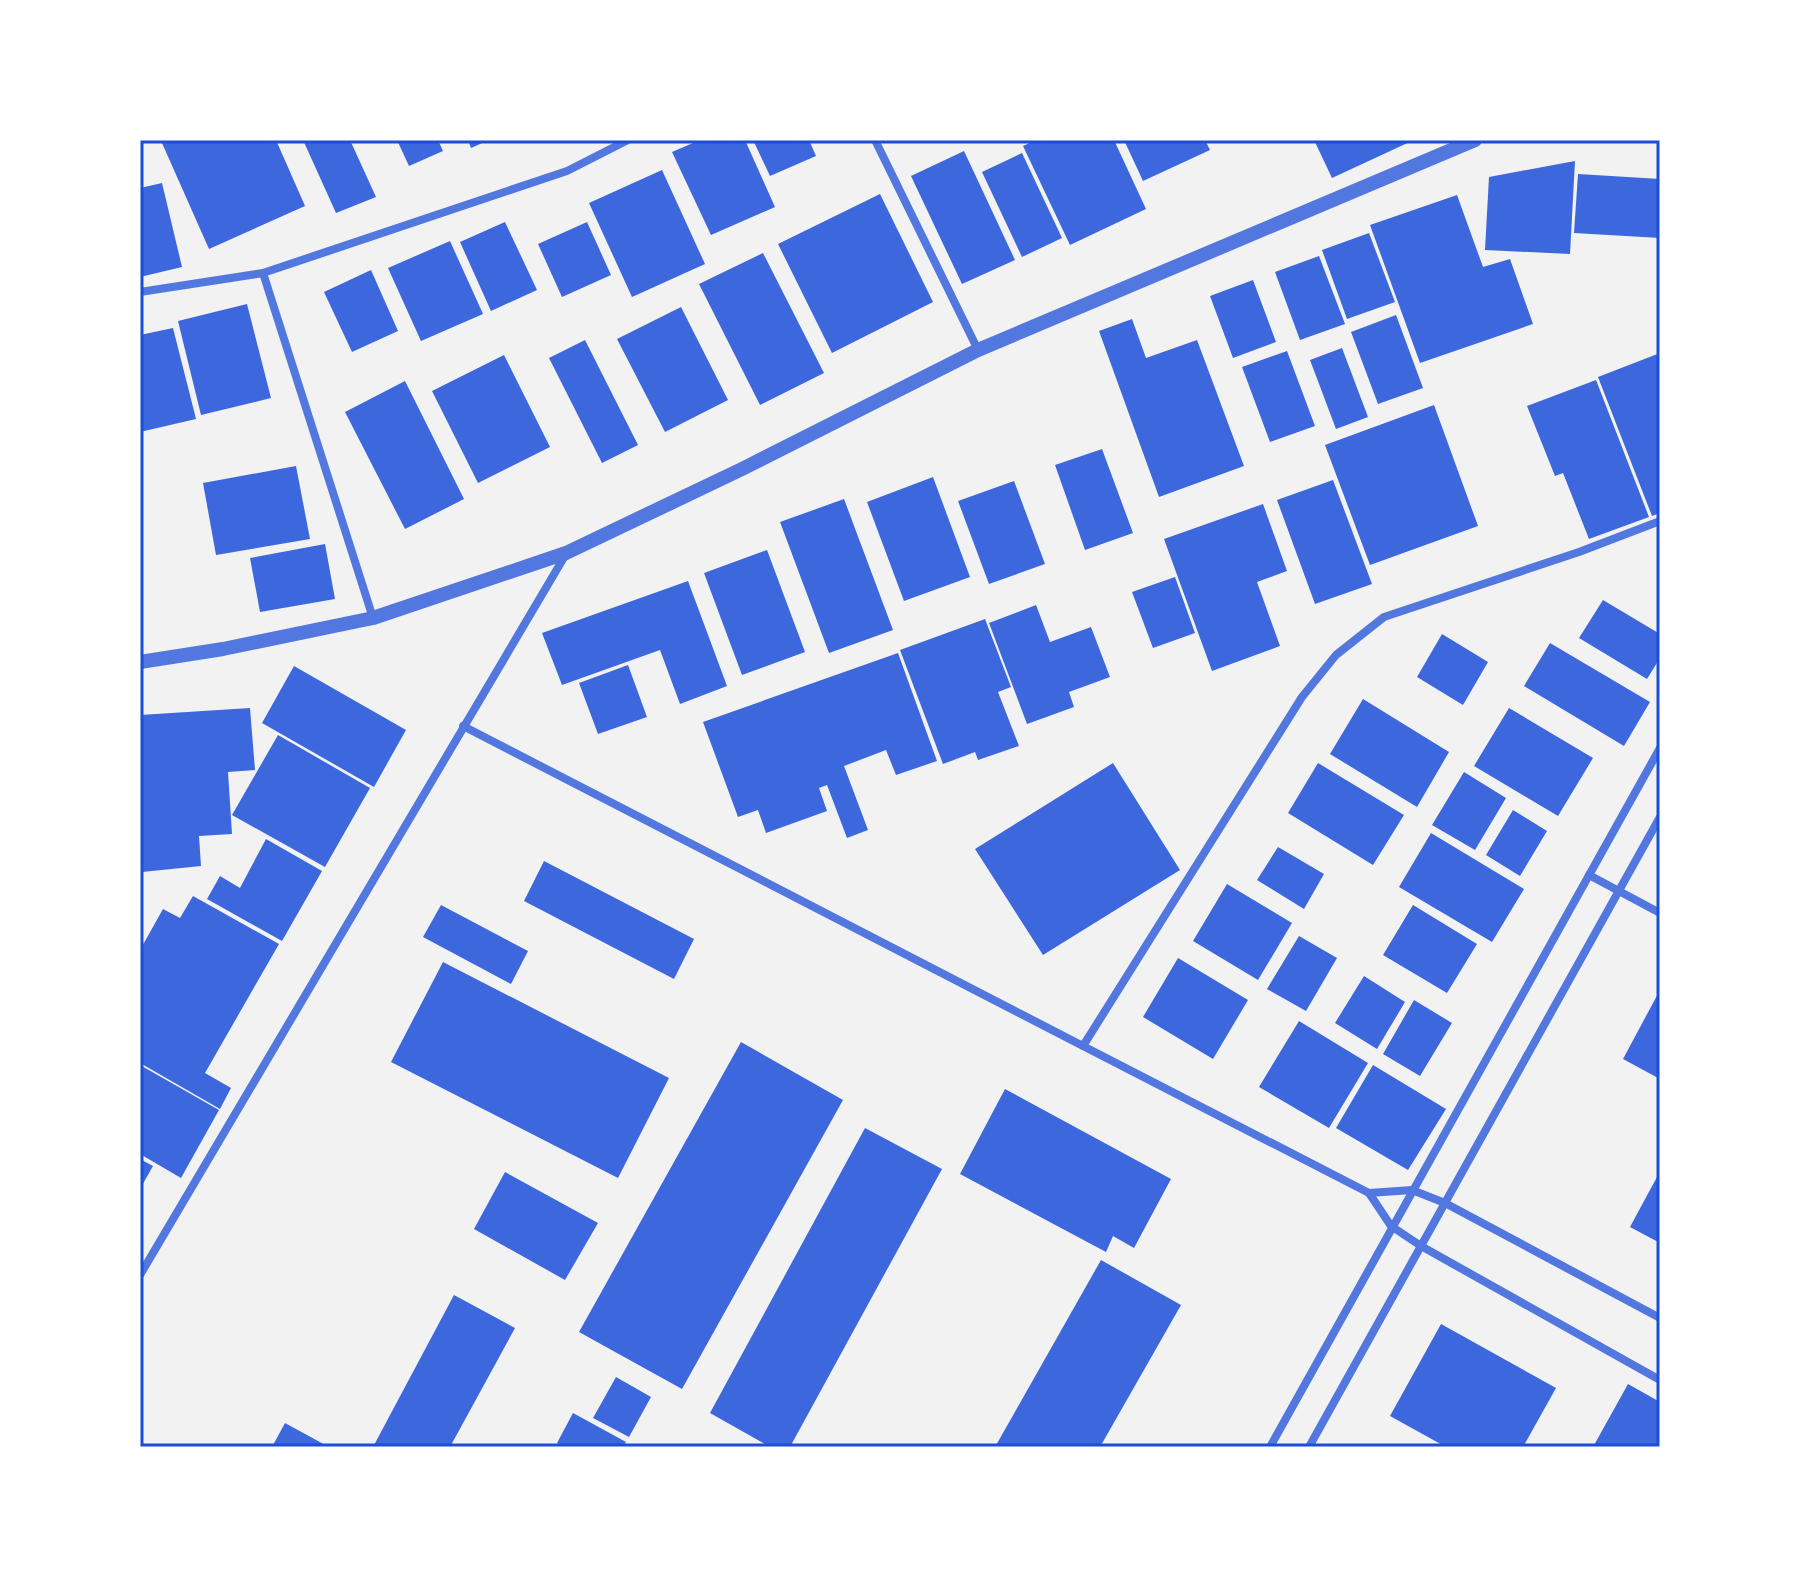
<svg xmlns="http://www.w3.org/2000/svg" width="1800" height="1587" viewBox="0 0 1800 1587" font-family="'Exo 2',sans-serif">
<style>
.building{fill:#3d67dc}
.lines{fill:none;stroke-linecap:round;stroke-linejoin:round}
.minor{stroke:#5277de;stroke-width:8}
.tertiary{stroke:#5277de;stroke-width:14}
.neatline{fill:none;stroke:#1d4ed8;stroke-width:3}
</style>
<rect width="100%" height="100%" fill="#f2f2f2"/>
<!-- building -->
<g class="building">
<polygon points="168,140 276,140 305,206 209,249 162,143"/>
<polygon points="303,140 350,140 376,197 336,213"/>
<polygon points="397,140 438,140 443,151 409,166"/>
<polygon points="468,140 489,140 471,148"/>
<polygon points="700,140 745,140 775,207 711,235 672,152"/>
<polygon points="753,140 809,140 816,156 770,176"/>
<polygon points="1036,140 1114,140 1146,209 1070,245 1023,146"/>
<polygon points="1124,140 1205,140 1210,150 1143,181"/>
<polygon points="1314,140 1414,140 1332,178"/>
<polygon points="964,151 1015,260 962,284 911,176"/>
<polygon points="1022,153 1062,238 1022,257 982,172"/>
<polygon points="1575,161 1570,254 1485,250 1489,177"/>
<polygon points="662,170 705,264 632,297 589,203"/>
<polygon points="1578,174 1660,179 1660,238 1574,233"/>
<polygon points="162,183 182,267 140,277 140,188"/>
<polygon points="880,194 933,302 832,353 778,244"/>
<polygon points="1457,195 1483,267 1510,259 1533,324 1420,363 1370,225"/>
<polygon points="505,222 537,290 491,311 460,242"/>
<polygon points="587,222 611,275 562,297 538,244"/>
<polygon points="1369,233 1395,302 1347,319 1322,250"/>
<polygon points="450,241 483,314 421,341 388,268"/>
<polygon points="763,253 824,373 760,405 699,284"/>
<polygon points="1319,256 1345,324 1300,340 1275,272"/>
<polygon points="371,270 398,331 352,352 324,292"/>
<polygon points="1253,280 1276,342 1233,358 1210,296"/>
<polygon points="247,304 271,398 201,415 178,321"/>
<polygon points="681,307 728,400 665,432 617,339"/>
<polygon points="1396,315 1423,388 1378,404 1351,332"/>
<polygon points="1132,319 1146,358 1197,340 1244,466 1159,497 1099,331"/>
<polygon points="173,328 196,419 140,432 140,335"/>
<polygon points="585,340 638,445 602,463 549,358"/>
<polygon points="1342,348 1368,417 1336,429 1310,360"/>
<polygon points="1287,351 1315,426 1270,442 1242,367"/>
<polygon points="1660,353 1660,513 1652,516 1598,377"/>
<polygon points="504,355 550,447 478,483 432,391"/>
<polygon points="1596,380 1649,517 1589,539 1563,473 1555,476 1527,406"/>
<polygon points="405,381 464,499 405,529 345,412"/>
<polygon points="1434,405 1478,526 1370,565 1325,445"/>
<polygon points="1102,449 1133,533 1085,550 1055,465"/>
<polygon points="296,466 310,539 216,555 203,483"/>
<polygon points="933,477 970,577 904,601 867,502"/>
<polygon points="1333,480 1372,584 1315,604 1277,500"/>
<polygon points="1014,481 1045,564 989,584 958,501"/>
<polygon points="844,499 893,630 829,653 780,522"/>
<polygon points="1263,504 1287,571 1257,582 1280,646 1212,671 1164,539"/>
<polygon points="325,544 335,599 260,612 250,558"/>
<polygon points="767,550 805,652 742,675 704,573"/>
<polygon points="1175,577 1195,633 1153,648 1132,592"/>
<polygon points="688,581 727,686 680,704 660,650 562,685 542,633"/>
<polygon points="1603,600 1660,634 1660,658 1647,679 1579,638"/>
<polygon points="1036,605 1050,642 1091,627 1110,677 1069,692 1074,707 1027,724 989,623"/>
<polygon points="985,619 1011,687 998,692 1019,746 978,760 975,752 943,764 900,650"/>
<polygon points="1442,634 1488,662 1463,705 1417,677"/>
<polygon points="1550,643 1650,702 1624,746 1524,686"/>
<polygon points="898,653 937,761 896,775 886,750 844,766 868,830 847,838 827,785 819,788 827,811 766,833 758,810 738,817 703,722"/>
<polygon points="628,665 647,717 598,734 579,683"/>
<polygon points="294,666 406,730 374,787 262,723"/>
<polygon points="1363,699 1449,752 1417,807 1330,754"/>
<polygon points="250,708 255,770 228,772 232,834 199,836 201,866 142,872 140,715"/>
<polygon points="1509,708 1593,758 1558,816 1474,766"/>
<polygon points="278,735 370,788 325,867 232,815"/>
<polygon points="1113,763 1180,870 1043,955 975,849"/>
<polygon points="1318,763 1404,815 1373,865 1288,813"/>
<polygon points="1464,772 1506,798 1475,850 1432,825"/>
<polygon points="1513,810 1547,831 1520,876 1486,855"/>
<polygon points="1431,833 1524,889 1492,942 1399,887"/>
<polygon points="266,839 322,871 282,941 207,899 220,876 240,888"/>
<polygon points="1278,847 1324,874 1304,909 1257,880"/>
<polygon points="544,861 694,939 674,979 524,901"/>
<polygon points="1227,884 1292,923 1258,980 1193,941"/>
<polygon points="193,896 279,944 205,1073 231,1088 220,1109 140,1063 140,950 163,909 180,918"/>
<polygon points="441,905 528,951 511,984 423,937"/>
<polygon points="1413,905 1477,944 1447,993 1383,955"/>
<polygon points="1299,936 1337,958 1306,1011 1267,989"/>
<polygon points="1178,958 1248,1000 1213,1059 1143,1017"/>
<polygon points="443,962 669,1078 618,1178 391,1062"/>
<polygon points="1364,976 1405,1002 1377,1049 1335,1023"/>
<polygon points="1660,990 1660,1079 1623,1059"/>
<polygon points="1414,1000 1452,1023 1420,1076 1383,1054"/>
<polygon points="1299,1021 1368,1063 1329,1128 1259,1087"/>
<polygon points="741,1042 843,1100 682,1389 579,1332"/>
<polygon points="140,1065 219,1110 181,1178 140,1154"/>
<polygon points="1373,1065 1446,1109 1408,1170 1336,1128"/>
<polygon points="1005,1089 1171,1179 1134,1248 1113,1236 1106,1252 960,1174"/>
<polygon points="865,1128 942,1169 790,1447 770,1447 710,1413"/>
<polygon points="140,1159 153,1166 140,1189"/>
<polygon points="505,1172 598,1223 565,1280 474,1229"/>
<polygon points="1657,1177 1660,1179 1660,1243 1630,1227"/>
<polygon points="1101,1260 1181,1305 1100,1447 995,1447"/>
<polygon points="454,1295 515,1328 450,1447 373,1447"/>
<polygon points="1441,1324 1556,1388 1523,1447 1446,1447 1390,1416"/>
<polygon points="616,1377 651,1397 629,1437 593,1418"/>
<polygon points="1628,1384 1660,1402 1660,1447 1593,1447"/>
<polygon points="573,1413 626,1442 623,1447 565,1447 557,1443"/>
<polygon points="285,1423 329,1447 272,1447"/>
</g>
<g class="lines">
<!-- minor -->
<g class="minor">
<polyline points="875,140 978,350"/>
<polyline points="263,273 373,618"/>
<polyline points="140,292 263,273 567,171 628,140"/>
<polyline points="1660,521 1579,552 1384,617 1336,655 1302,697 1083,1046 1369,1193 1391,1226 1421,1246 1660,1380"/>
<polyline points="463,726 1083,1046"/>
<polyline points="1589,875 1660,913"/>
<polyline points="1369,1193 1412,1190 1445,1203 1660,1318"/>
<polyline points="140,1275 566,554"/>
<polyline points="1270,1447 1660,748"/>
<polyline points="1309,1447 1660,817"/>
</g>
<!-- tertiary -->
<polyline class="tertiary" points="140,662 223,649 373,618 566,553 742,469 978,350 1475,140"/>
</g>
<!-- border -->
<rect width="1800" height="1587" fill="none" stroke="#ffffff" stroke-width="284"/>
<rect x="142" y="142" width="1516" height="1303" class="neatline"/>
</svg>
